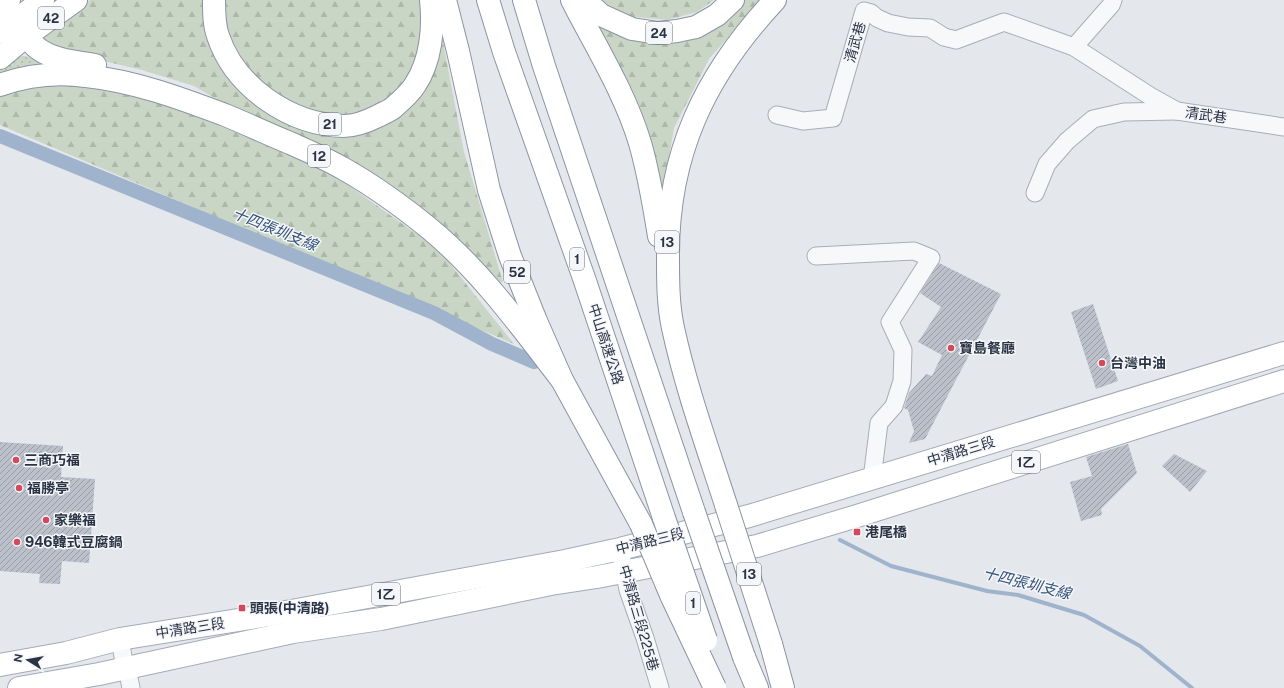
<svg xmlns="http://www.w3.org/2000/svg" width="1284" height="688" viewBox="0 0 1284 688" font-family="'Public Sans','Noto Sans TC',sans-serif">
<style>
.grass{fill:url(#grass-dots)}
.forest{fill:url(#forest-firs)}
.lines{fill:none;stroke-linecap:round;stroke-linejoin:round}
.stream{stroke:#9fb4cc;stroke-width:4}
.canal{stroke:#9fb4cc;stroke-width:14}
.building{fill:url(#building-hatch)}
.minor-casing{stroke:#a9aeb7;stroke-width:19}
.major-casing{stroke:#a3abb8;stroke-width:24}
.highway-casing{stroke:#8b94a3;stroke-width:24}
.minor{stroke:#f7f8fa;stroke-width:17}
.major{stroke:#fff;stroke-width:22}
.highway{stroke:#fff;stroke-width:22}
.highway-bridge-casing{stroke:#8b94a3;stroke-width:24;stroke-linecap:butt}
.highway-bridge{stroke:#fff;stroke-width:22}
.poi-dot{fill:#d1495b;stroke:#f4f6f9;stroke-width:1.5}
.labels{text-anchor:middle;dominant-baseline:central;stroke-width:3;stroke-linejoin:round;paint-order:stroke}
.shield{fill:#f4f6f9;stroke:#676e7b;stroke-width:1}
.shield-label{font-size:13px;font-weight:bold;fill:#2b3445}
.street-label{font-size:14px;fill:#2b3445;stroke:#f4f6f9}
.poi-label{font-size:14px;font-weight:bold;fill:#2b3445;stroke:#f4f6f9;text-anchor:start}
.water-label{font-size:15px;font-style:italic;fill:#34527a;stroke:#f4f6f9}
</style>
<defs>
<pattern id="grass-dots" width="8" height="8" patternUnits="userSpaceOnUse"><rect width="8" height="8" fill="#c9d6c5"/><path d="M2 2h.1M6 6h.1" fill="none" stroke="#adb8ab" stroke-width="1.8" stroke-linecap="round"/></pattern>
<pattern id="forest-firs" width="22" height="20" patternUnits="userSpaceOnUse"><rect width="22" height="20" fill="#c9d6c5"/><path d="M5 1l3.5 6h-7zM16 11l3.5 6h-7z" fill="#adb8ab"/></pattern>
<pattern id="building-hatch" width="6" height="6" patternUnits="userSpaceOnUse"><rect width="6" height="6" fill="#bbc0ca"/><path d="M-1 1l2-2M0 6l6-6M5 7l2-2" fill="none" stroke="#989da6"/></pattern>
</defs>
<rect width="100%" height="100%" fill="#e4e7ec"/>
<!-- grass -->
<polygon class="grass" points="18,56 25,56 62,66 0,79 0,66"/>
<!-- forest -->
<g class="forest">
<polygon points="90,0 213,0 218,47 275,112 377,126 442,37 464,152 503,282 497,284 475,261 400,191 328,150 252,120 194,86 142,70 91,58 51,47 39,35"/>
<polygon points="222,0 421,0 424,52 399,101 340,124 261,90 229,47"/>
<polygon points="600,0 714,0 697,12 667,20 627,16"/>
<polygon points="738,0 761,0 709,59 674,128 664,186 657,187 595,33 601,28 643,41"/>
<polygon points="75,79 137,92 327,170 439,250 514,344 0,125 0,92"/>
</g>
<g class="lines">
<!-- stream -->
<polyline class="stream" points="840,540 891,566 987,591 1018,595 1084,615 1140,646 1192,688"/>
<!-- canal -->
<polyline class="canal" points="0,136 434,313 492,344 534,362"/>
</g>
<!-- building -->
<g class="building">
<polygon points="939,263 1001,294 925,439 909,443 914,431 908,410 904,408 909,393 926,374 932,376 942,355 918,342 941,307 920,293"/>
<polygon points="1093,304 1118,381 1096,389 1071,312"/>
<polygon points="0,442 63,446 61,477 95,479 89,563 62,561 60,584 39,583 40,574 0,571"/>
<polygon points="1128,444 1137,473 1101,509 1102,515 1081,521 1070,482 1092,476 1086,457"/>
<polygon points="1174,454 1207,471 1190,492 1162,466"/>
</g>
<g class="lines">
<!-- minor casing -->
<g class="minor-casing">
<g id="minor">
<polyline points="1074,47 1111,5 1113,0"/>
<polyline points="777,115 803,121 833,118 864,11 871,13 877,18 888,23 908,27 930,28 944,37 956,40 1004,22 1074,47 1150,96 1177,111 1284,127"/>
<polyline points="1035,193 1047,164 1067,141 1093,119 1124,112 1176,111"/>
<polyline points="816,256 914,251 931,258 890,322 903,350 902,381 894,406 879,423 872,479"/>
<polyline points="622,560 628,590 645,638 660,688"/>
<polyline points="120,639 125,668 128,673 131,688"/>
</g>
</g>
<!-- major casing -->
<g class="major-casing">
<g id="major">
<polyline points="0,665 66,653 120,639 269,615 565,561 620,549 749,516 1284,353"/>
<polyline points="19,688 99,674 293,632 381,619 551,584 597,577 757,546 857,516 1284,381"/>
</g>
</g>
<!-- highway casing -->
<g class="highway-casing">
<g id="highway">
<path d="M214,0C214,12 214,25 218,36C235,87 290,125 344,126C355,126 368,121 378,116C383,113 390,111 394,107C401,101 410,93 415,85C431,61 434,28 431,0"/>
<polyline points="445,0 458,51 489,190 510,256 536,321 562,380 641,524"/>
<polyline points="488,0 504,52 585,281 664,518"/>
<polyline points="524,0 544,66 694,512"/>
<path d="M572,0C596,47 625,93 640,143C649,174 654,205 659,236"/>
<polyline points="585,0 601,15 632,29 658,33 677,31 696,27 717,15 733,0"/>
<polyline points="0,13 9,0"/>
<path d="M14,21C21,29 28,39 36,47C51,60 77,62 95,65"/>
<polyline points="0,32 43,0"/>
<polyline points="0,58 26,36 76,0"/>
<path d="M0,85C28,75 57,72 86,76C134,81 180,98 225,115C247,124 268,134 290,143C308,151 327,159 344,169C374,186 403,207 430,229C482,272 521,327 562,380"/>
<path d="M726,505C707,446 686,388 673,328C668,305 668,281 668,258C667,154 705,75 775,0"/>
<polyline points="771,644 783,688"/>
<polyline points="744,657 757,688"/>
</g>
</g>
<!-- minor -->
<use href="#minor" class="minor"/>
<!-- major -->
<use href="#major" class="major"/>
<!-- highway -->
<use href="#highway" class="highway"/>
<!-- highway-bridge casing -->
<g class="highway-bridge-casing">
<g id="highway-bridge">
<polyline points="726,505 771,644"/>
<polyline points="694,512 744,657"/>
<polyline points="664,518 706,640"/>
<polyline points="641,524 671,595 715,688"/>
</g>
</g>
<!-- highway-bridge -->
<use href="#highway-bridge" class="highway-bridge"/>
</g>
<!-- markers -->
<g class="poi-dot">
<circle cx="951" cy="348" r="4"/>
<circle cx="1102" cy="363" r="4"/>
<circle cx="16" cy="460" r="4"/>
<circle cx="19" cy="488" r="4"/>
<circle cx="46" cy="520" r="4"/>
<rect x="853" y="528" width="8" height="8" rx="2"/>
<circle cx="17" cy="542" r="4"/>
<rect x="238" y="604" width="8" height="8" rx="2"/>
</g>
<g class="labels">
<!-- shield labels -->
<g class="shield">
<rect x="38" y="7" width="26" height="22" rx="3"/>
<rect x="646" y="22" width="26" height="22" rx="3"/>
<rect x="319" y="113" width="22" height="22" rx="3"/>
<rect x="308" y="145" width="22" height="22" rx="3"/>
<rect x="655" y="231" width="24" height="22" rx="3"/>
<rect x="570" y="248" width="14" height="22" rx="3"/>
<rect x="504" y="261" width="26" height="22" rx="3"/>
<rect x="1012" y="451" width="28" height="22" rx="3"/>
<rect x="737" y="563" width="24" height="22" rx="3"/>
<rect x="372" y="583" width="28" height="22" rx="3"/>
<rect x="686" y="592" width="14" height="22" rx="3"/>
</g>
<g class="shield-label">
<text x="51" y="18">42</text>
<text x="659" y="33">24</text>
<text x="330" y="124">21</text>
<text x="319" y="156">12</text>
<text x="667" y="242">13</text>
<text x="577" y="259">1</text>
<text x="517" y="272">52</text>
<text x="1026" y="462">1乙</text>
<text x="749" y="574">13</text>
<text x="386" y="594">1乙</text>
<text x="693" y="603">1</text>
</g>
<!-- street labels -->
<g class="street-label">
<text transform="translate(855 42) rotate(-74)">清武巷</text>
<text transform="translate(1206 115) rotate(8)">清武巷</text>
<text transform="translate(606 344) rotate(72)">中山高速公路</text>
<text transform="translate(961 451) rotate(-17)">中清路三段</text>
<text transform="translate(650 541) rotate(-14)">中清路三段</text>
<text transform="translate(639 618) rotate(74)">中清路三段225巷</text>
<text transform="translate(190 628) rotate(-9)">中清路三段</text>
</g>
<!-- poi labels -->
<g class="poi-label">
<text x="959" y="348">寶島餐廳</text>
<text x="1110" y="363">台灣中油</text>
<text x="24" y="460">三商巧福</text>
<text x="27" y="488">福勝亭</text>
<text x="54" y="520">家樂福</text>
<text x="865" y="532">港尾橋</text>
<text x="25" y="542">946韓式豆腐鍋</text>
<text x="250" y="608">頭張(中清路)</text>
</g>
<!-- water labels -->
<g class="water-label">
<text transform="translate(275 229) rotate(22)">十四張圳支線</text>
<text transform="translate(1027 583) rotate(14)">十四張圳支線</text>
</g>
</g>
<!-- north arrow -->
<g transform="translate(28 660) rotate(281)" stroke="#f4f6f9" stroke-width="3" paint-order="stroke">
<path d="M0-3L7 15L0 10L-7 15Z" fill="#2b3445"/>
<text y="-6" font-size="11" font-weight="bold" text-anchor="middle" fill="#2b3445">N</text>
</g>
</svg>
